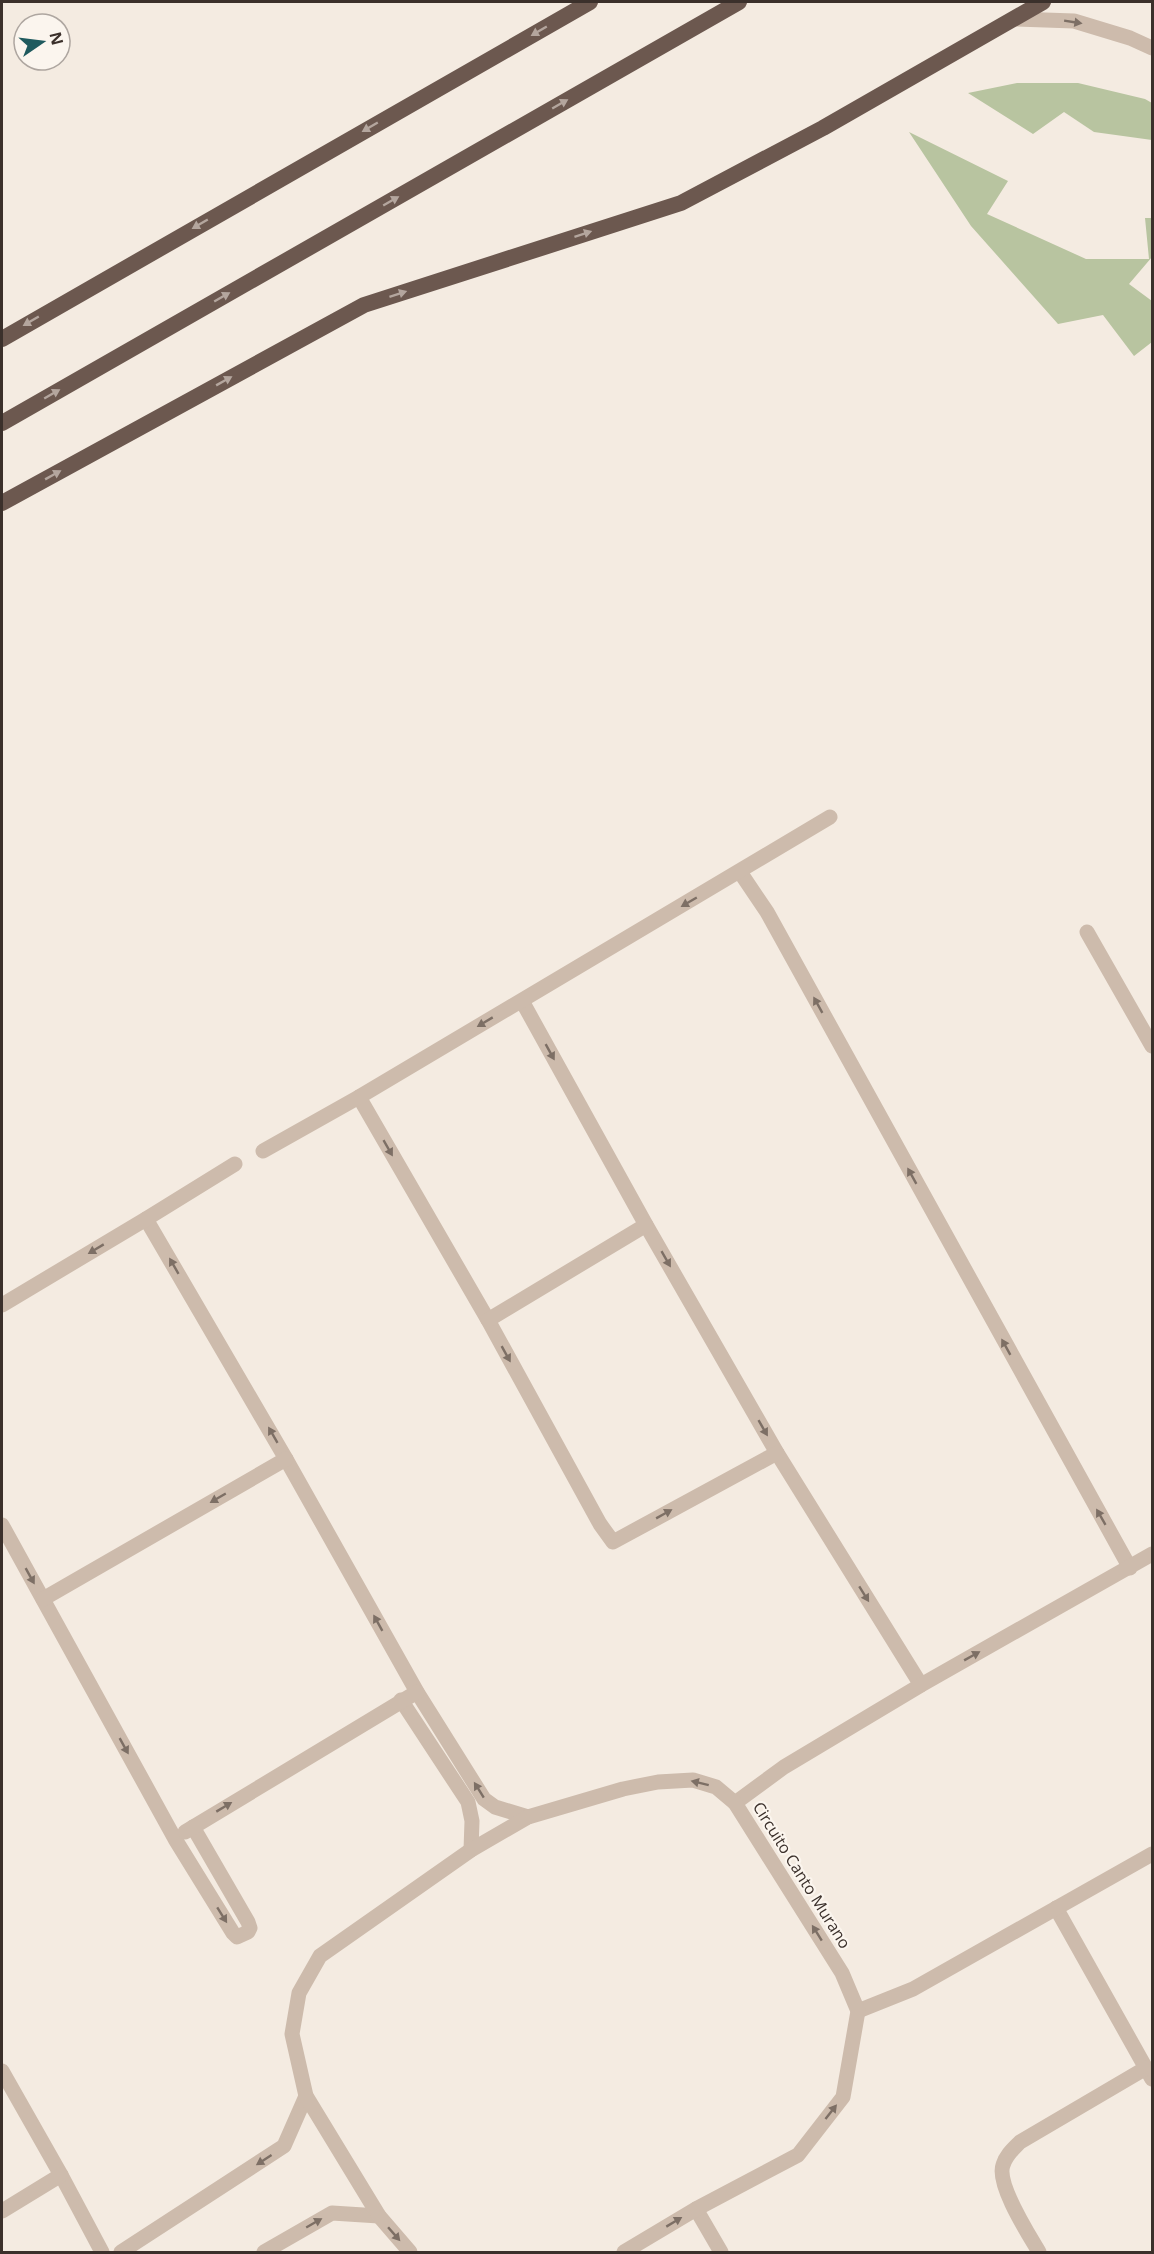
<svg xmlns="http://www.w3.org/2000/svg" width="1154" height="2254" viewBox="0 0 1154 2254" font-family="'Open Sans',sans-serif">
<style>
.green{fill:#b8c4a0}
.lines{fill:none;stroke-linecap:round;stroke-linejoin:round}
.minor{stroke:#cdbbac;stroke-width:15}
.trunk{stroke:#6c584f;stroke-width:16}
.oneway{fill:#7d6f65}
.oneway2{fill:#b4a69e}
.labels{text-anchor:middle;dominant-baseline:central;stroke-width:4.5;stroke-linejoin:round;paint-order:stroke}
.street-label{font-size:16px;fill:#3b302b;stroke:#fbf5ee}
</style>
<rect width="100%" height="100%" fill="#f4ebe1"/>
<!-- green -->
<g class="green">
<polygon points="1017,83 1078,83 1145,99 1152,103 1152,140 1094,132 1064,112 1033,134 968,93"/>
<polygon points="909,132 1008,181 987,214 1086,259 1149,259 1145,218 1152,218 1152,257 1129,284 1152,301 1152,342 1134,356 1103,315 1058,324 971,226"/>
</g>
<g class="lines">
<!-- minor -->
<g class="minor">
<polyline points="1015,19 1074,21 1130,38 1152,48"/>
<polyline points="740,872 767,912 1130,1568"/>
<polyline points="1087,932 1152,1046"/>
<polyline points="522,1001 646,1225 777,1453 921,1685"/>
<polyline points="359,1097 488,1320 600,1524 613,1542 777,1453"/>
<polyline points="263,1151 359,1097 830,817"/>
<polyline points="146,1219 286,1459 417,1692 484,1799 495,1807 528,1817"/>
<polyline points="2,1305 146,1219 235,1164"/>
<polyline points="488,1320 646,1225"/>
<polyline points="2,1525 175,1839 233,1933 237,1937 248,1932 250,1928 248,1922 193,1827"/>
<polyline points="43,1599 286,1459"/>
<polyline points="401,1700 468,1802 472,1821 471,1850"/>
<polyline points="735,1803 784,1767 921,1685 1152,1554"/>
<polyline points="185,1832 417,1692"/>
<polyline points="1056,1908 1152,2079"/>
<polyline points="858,2011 913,1989 1152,1854"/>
<polyline points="2,2071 61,2175 102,2252"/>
<polyline points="696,2209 721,2252"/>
<polyline points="2,2211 61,2175"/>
<polyline points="121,2252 284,2146 306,2096"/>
<polyline points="264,2252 332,2213 379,2216"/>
<polyline points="410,2252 379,2216 306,2096 292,2034 299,1993 320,1956 471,1850 528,1817 623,1789 658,1782 693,1780 716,1787 735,1803 842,1973 858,2011 843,2097 798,2155 696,2209 624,2252"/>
<path d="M1039,2252C1029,2235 996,2184 1003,2165C1006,2155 1013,2149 1020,2142L1146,2068"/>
</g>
<!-- trunk -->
<g class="trunk">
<polyline points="2,339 590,2"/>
<polyline points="2,423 739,2"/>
<polyline points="2,503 364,305 681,203 823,128 1043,2"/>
</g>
</g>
<!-- one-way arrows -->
<defs><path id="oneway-solid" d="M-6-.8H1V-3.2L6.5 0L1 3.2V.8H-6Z" transform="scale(1.5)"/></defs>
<g class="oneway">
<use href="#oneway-solid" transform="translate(1073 22) rotate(9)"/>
<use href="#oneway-solid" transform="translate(689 902) rotate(150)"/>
<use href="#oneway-solid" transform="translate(818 1005) rotate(-119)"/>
<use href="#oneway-solid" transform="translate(485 1022) rotate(149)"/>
<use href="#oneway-solid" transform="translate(550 1052) rotate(61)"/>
<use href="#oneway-solid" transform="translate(388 1148) rotate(60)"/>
<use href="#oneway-solid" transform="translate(912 1176) rotate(-119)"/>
<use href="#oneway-solid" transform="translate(96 1249) rotate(149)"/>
<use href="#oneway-solid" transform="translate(666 1259) rotate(60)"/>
<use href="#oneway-solid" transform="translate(174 1266) rotate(-120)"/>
<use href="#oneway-solid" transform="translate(1006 1347) rotate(-119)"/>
<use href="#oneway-solid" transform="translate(506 1354) rotate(61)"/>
<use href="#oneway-solid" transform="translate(763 1428) rotate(60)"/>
<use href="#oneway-solid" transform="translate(273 1435) rotate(-120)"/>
<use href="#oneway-solid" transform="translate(218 1498) rotate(150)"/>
<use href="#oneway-solid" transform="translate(664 1514) rotate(-29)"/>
<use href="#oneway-solid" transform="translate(1101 1517) rotate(-120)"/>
<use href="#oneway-solid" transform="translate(30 1576) rotate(61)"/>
<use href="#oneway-solid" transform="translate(864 1594) rotate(58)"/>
<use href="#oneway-solid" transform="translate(378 1623) rotate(-119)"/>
<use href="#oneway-solid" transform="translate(972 1656) rotate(-29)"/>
<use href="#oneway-solid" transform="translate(124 1746) rotate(61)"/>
<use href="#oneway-solid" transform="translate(700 1783) rotate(-166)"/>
<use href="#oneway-solid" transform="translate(479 1790) rotate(-122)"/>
<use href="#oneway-solid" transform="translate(224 1807) rotate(-31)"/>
<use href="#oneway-solid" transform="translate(222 1915) rotate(58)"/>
<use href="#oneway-solid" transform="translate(817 1933) rotate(-122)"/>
<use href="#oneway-solid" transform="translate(831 2112) rotate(-52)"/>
<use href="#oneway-solid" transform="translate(264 2160) rotate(147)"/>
<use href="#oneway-solid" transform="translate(674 2222) rotate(-31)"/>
<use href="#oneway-solid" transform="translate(314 2223) rotate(-30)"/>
<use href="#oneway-solid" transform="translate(394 2234) rotate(49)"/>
</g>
<g class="oneway2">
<use href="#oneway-solid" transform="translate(539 31) rotate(150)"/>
<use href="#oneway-solid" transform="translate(560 104) rotate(-30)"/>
<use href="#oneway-solid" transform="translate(370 127) rotate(150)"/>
<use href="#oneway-solid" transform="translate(391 201) rotate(-30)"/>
<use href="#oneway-solid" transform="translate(200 224) rotate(150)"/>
<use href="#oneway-solid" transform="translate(583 234) rotate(-18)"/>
<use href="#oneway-solid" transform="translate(398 294) rotate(-18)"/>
<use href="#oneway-solid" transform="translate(222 297) rotate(-30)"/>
<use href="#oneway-solid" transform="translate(31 321) rotate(150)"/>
<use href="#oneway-solid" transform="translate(224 381) rotate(-29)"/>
<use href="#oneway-solid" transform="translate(52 394) rotate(-30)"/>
<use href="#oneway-solid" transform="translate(53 475) rotate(-29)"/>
</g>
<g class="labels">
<!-- street labels -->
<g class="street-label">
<text transform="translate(802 1875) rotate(58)">Circuito Canto Murano</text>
</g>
</g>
<!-- border -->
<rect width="1154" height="2254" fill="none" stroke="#3b302b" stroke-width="6"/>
<!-- north arrow -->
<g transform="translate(42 42) rotate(76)"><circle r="28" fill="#fbf5ee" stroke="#aea6a0" stroke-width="1.5"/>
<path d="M0-4.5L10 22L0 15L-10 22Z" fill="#1f5a5e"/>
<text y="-9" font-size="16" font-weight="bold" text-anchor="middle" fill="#3b302b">N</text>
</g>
</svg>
